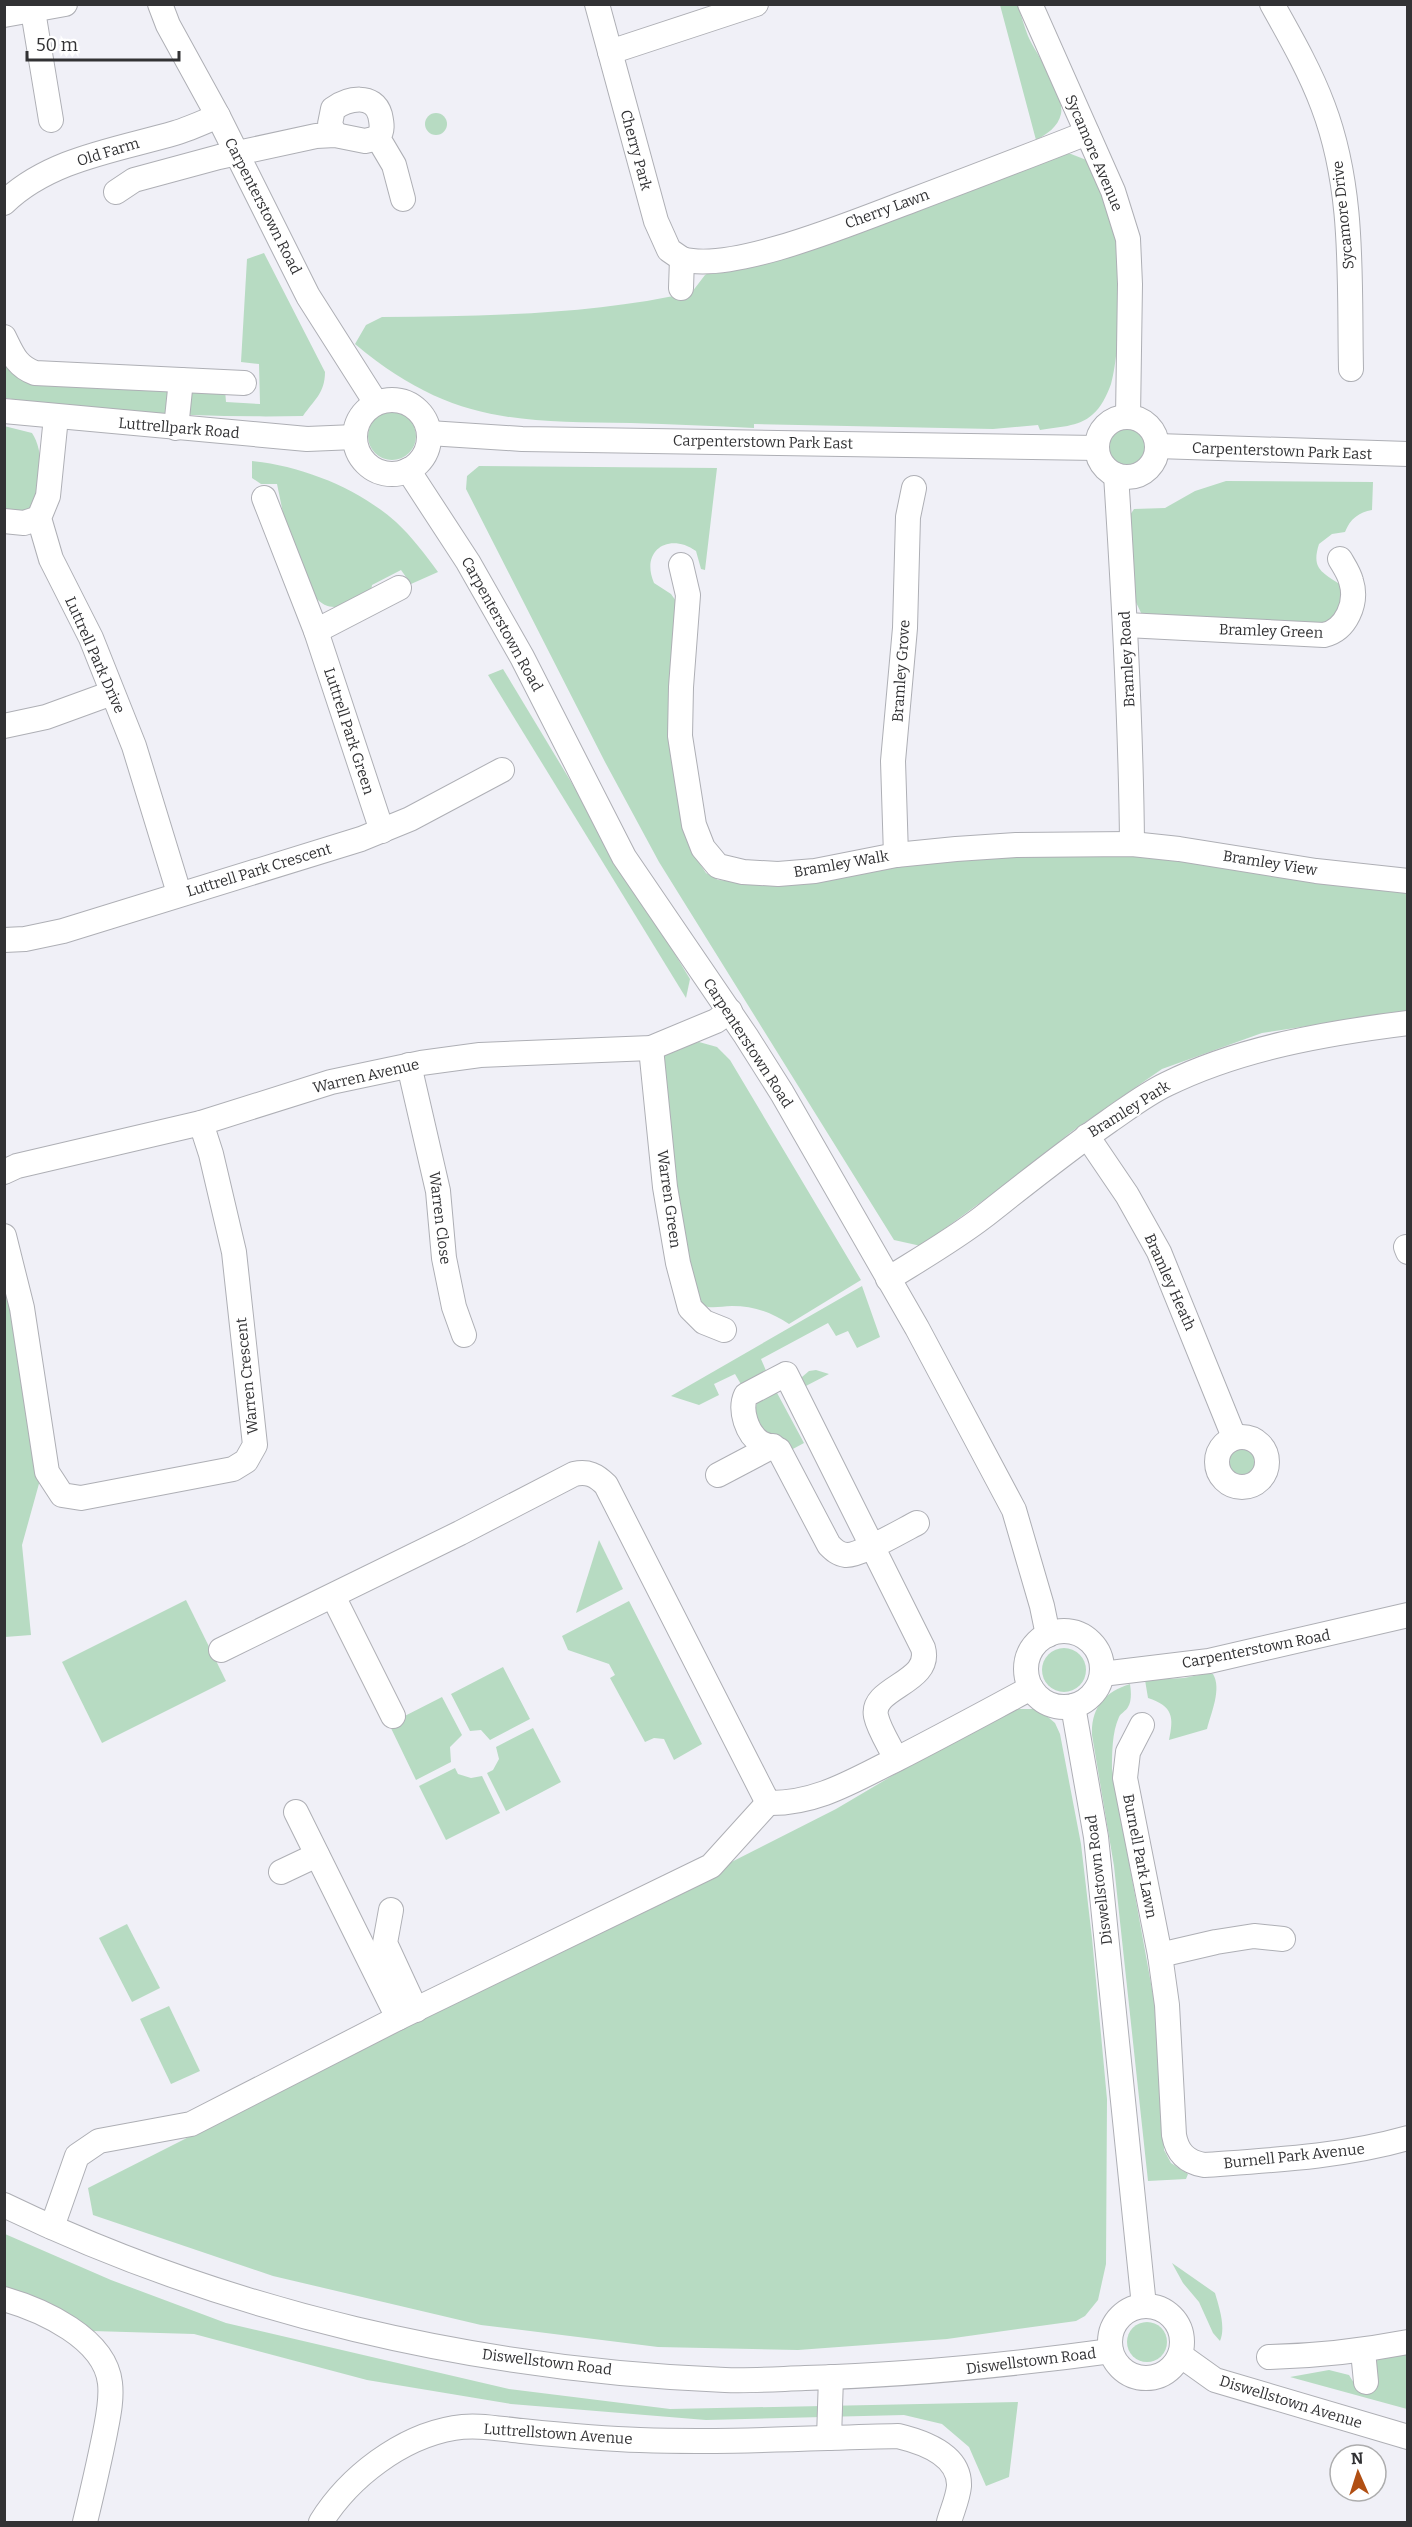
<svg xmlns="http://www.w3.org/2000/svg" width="1412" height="2527" viewBox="0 0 1412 2527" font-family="Bitter,serif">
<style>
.green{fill:#b7dbc2}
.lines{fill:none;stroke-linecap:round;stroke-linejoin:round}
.minor-casing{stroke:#aeafb5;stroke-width:26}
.minor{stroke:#fff;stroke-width:24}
.labels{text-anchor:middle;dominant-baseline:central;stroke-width:4.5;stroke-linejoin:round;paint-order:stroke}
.street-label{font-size:15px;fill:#323234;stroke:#fff}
</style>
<rect width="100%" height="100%" fill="#f0f0f7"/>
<!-- green -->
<g class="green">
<path d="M1000,5H1018C1021,15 1024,26 1028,36C1037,56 1065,93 1061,114C1058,127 1047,134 1036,140Z"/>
<circle cx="436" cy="124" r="11"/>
<path d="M1059,154H1071L1089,161C1097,183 1109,206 1115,229C1124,259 1120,353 1111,384C1107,395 1101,408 1092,415C1079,427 1057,427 1040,430L1038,425L993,429L754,424V428C713,426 672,424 631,423C515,422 448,422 355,344L366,325L382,317C485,316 592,315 692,292L705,275L712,271Z"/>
<path d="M264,253L325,372C325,393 314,400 303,416C203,418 103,412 5,398L4,359L225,390L226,402L260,404L259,364L241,362L247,259Z"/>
<circle cx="392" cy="436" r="24"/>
<path d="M4,426L32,433C45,452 44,495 27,511H5Z"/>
<circle cx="1126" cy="446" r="19"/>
<path d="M252,461C302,466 358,488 396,522C412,537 425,554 438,572L411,584L401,570L372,585L371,593C352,602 332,617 315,597L283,513L277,484H261L252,478Z"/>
<path d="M479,466L717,468L705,570L701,569L696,551C669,532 640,550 654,583L671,594L676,601L672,757L684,833L690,849L706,873L718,880L779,884L978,856H1129L1192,861L1407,890V1011L1262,1033L1162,1069L1071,1132L1029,1167L921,1246L894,1240L659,862L605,762L466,489L467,476Z"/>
<path d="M1226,481L1373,482L1372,510C1359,512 1350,519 1345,532L1332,534L1319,544C1311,569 1322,572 1341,585V609L1325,625L1142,615L1134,598L1130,515L1134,509L1165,508L1195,491Z"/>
<polygon points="503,669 690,979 686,998 488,675"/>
<path d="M699,1042L717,1047L730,1060L861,1280L789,1324C771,1312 754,1306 732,1306C720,1306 710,1310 700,1304L684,1252L662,1059C671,1048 685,1045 699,1042Z"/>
<polygon points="862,1286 880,1337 857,1348 848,1331 836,1336 828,1323 761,1359 767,1373 742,1386 735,1374 714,1384 719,1395 699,1405 671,1396"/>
<polygon points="11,1288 40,1480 22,1545 31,1635 5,1637 4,1289"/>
<polygon points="816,1370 829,1374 802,1388 802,1377 809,1371"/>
<path d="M776,1391L804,1443L791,1450C774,1436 749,1429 757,1403Z"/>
<circle cx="1242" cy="1463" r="15"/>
<polygon points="599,1540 623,1589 576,1613"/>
<polygon points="186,1600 226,1681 102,1743 62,1662"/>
<polygon points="629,1601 702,1744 674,1760 664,1739 654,1738 645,1742 610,1678 615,1675 609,1664 568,1650 562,1636"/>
<circle cx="1064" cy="1670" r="22"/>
<polygon points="503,1667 530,1719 490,1740 481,1730 470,1731 451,1694"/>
<path d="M1204,1674H1213C1222,1689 1211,1713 1207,1729L1169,1740C1174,1717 1173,1706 1148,1698L1145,1680L1184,1678Z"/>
<path d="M1130,1684C1131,1690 1132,1701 1128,1707C1126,1711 1121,1713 1119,1717C1112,1732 1112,1754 1112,1769L1154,2000L1159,2036L1164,2150L1171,2163L1188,2174L1186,2179L1148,2181L1114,1866L1092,1735C1091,1707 1105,1692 1130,1684Z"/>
<polygon points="442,1697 462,1735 450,1747 451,1762 416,1780 389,1724"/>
<polygon points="1015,1709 1034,1709 1042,1712 1055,1723 1060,1734 1081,1844 1092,1938 1107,2099 1106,2264 1098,2300 1085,2316 1076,2321 947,2339 798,2350 658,2347 481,2325 273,2276 93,2215 88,2188 836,1809 924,1757"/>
<polygon points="533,1728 561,1782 506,1811 487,1773 493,1770 499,1759 496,1747"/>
<polygon points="455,1768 458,1774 471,1778 482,1776 500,1813 446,1840 419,1786"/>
<polygon points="127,1924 160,1988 132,2002 99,1938"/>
<polygon points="169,2006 200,2071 171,2084 140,2019"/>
<polygon points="5,2234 111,2280 226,2323 509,2389 670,2409 1018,2402 1009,2477 986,2486 969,2447 942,2424 904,2415 706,2420 511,2404 367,2380 194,2334 92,2331 5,2291"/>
<path d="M1172,2263L1215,2293C1219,2307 1226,2327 1220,2341L1213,2333L1199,2302L1183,2283Z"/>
<circle cx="1147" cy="2342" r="20"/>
<polygon points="1407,2349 1407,2409 1290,2377 1329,2370 1349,2375 1357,2388 1379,2358"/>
</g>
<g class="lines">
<!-- minor casing -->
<g class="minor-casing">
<g id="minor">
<polyline points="160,4 168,25 218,116 308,296 376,403"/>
<polyline points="597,4 656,221 669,250 682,259 681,288"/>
<polyline points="1030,4 1113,191 1128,239 1130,284 1128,417"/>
<path d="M1272,4C1291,38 1310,71 1323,106C1355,190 1349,281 1351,369"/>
<polyline points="33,11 51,120"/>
<polyline points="4,15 65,4"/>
<polyline points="610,52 756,4"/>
<path d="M335,135L330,124L333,109C348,98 374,93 380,115C382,124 383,130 378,138L394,165L403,199"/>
<polyline points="116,192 134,180 219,157 316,136 335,135 365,141 378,138"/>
<path d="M4,203C49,159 117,150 175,133C189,129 204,122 218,116"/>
<path d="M682,259C733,274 861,219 913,200C971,178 1029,156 1087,133"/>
<path d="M4,337C12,353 16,366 35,373L244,383"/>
<circle cx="392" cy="437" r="37"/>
<polyline points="4,411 307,439 355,437"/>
<polyline points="56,417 48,496 39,518 51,559 91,638 134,746 179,893"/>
<circle cx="1127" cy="447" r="30"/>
<polyline points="176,428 181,380"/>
<polyline points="429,433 522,439 1097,448"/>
<polyline points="1157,446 1408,454"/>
<polyline points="408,470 468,562 522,657 624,857 746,1036 782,1093 917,1328 1014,1510 1042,1606 1048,1635"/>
<path d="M1116,475C1124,598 1131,720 1132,844"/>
<polyline points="264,498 316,631 382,831"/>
<polyline points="4,521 24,523 39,518"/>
<polyline points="681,565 688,595 681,687 680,736 694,825 703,848 718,866 743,872 778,874 815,871 896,855 956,849 1016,845 1132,844 1179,849 1316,871 1408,881"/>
<path d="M1126,625L1324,635C1346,630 1358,603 1351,581C1349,573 1344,566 1340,559"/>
<polyline points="316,631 399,588"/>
<polyline points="4,726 46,717 112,693"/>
<polyline points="896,855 893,761 905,628 908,517 914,488"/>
<polyline points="4,940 25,939 63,931 361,839 410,819 502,770"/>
<polyline points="651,1048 665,1187 678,1263 690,1308 704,1322 724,1330"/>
<polyline points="409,1065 438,1191 444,1258 454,1307 464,1335"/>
<polyline points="1087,1136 1127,1195 1159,1252 1234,1437"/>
<polyline points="4,1172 17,1166 201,1123 331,1082 421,1063 480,1055 651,1048 716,1021 730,1011"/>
<polyline points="4,1236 22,1308 47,1472 62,1495 81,1498 233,1469 246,1461 255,1445 234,1252 211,1154 201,1123"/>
<polyline points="1406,1247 1408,1252"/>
<path d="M888,1279C920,1259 953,1240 983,1217C1025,1184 1066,1151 1109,1121C1128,1108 1146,1094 1167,1084C1240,1048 1327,1033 1408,1023"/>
<circle cx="1242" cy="1462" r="25"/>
<polyline points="718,1475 773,1446"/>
<polyline points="333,1596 393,1716"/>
<circle cx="1064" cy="1669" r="38"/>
<path d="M221,1650L460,1533L574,1474C588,1471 596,1475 606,1485L768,1803C817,1804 854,1780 897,1759C942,1736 986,1712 1031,1688"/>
<polyline points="1102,1674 1209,1661 1408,1615"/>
<polyline points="1073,1706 1096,1837 1144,2306"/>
<path d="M1142,1725L1128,1752L1125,1778L1160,1955L1167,2005L1174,2135C1177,2152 1186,2162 1204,2165C1273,2160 1341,2157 1408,2138"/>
<path d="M896,1759C890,1746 879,1730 876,1716C870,1687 933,1683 923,1648L786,1374L746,1395C739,1410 747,1434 761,1443C767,1446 774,1447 779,1450L829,1545C834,1550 838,1554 846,1555C859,1556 903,1530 917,1523"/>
<polyline points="296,1812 398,2018"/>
<polyline points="281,1872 317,1855"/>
<polyline points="391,1910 385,1943 416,2010"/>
<polyline points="1160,1955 1216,1942 1254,1936 1283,1939"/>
<path d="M4,2205C228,2313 477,2370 725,2380C752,2381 778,2379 805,2378C908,2375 1009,2365 1111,2351"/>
<polyline points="52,2227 77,2156 99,2141 191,2124 398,2018 711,1866 768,1803"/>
<path d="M4,2299C42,2310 105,2338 110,2383C112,2400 108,2417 105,2433C99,2463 92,2493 85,2522"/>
<circle cx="1146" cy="2342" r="36"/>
<polyline points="1363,2351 1366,2382"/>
<polyline points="1180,2355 1215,2380 1408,2437"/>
<path d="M1269,2357C1316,2356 1361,2351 1408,2342"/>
<polyline points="829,2438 831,2377"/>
<path d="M321,2522C349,2477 401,2437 454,2428C476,2424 500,2429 522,2431C561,2435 600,2439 640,2440C726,2443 812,2438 898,2436C923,2442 960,2455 959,2486C958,2498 952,2511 949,2522"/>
</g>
</g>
<!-- minor -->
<use href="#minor" class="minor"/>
</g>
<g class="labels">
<!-- street labels -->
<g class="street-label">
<text transform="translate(636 150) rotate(75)">Cherry Park</text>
<text transform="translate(108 152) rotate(-17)">Old Farm</text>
<text transform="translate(1094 153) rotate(67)">Sycamore Avenue</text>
<text transform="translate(263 206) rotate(63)">Carpenterstown Road</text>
<text transform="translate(887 209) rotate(-20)">Cherry Lawn</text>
<text transform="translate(1343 215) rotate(-96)">Sycamore Drive</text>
<text transform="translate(179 428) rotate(5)">Luttrellpark Road</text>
<text transform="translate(763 442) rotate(1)">Carpenterstown Park East</text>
<text transform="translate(1282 451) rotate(2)">Carpenterstown Park East</text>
<text transform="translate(502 624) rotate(61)">Carpenterstown Road</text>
<text transform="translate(1271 631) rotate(2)">Bramley Green</text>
<text transform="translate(95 655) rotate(66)">Luttrell Park Drive</text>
<text transform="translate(1127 659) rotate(-93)">Bramley Road</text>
<text transform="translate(901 671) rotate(-86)">Bramley Grove</text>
<text transform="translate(349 731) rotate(72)">Luttrell Park Green</text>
<text transform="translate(1270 863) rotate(9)">Bramley View</text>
<text transform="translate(841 864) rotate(-10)">Bramley Walk</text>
<text transform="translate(259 870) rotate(-17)">Luttrell Park Crescent</text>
<text transform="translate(748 1043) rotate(57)">Carpenterstown Road</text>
<text transform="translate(366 1076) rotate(-13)">Warren Avenue</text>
<text transform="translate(1129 1109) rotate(-32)">Bramley Park</text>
<text transform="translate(669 1199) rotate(82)">Warren Green</text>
<text transform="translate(440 1218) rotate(83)">Warren Close</text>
<text transform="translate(1170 1282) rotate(66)">Bramley Heath</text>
<text transform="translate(247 1376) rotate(-96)">Warren Crescent</text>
<text transform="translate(1256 1649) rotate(-11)">Carpenterstown Road</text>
<text transform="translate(1140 1856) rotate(79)">Burnell Park Lawn</text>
<text transform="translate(1099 1880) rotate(-97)">Diswellstown Road</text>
<text transform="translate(1294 2156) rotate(-6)">Burnell Park Avenue</text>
<text transform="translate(1031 2361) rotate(-7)">Diswellstown Road</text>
<text transform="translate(547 2362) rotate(7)">Diswellstown Road</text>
<text transform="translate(1291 2402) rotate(17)">Diswellstown Avenue</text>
<text transform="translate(558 2434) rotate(4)">Luttrellstown Avenue</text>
</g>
</g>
<!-- border -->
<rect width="1412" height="2527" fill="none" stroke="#323234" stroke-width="12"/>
<!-- north arrow -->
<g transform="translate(1358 2473) rotate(357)"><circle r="28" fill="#ffffff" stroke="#adadae" stroke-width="1.5"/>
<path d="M0-4.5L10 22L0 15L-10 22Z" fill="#b14f13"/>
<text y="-9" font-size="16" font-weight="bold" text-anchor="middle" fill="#323234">N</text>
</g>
<!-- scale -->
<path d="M27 51v9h152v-9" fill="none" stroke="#323234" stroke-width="3"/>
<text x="36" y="51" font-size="18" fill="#323234" stroke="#ffffff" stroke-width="4.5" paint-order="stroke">50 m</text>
</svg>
